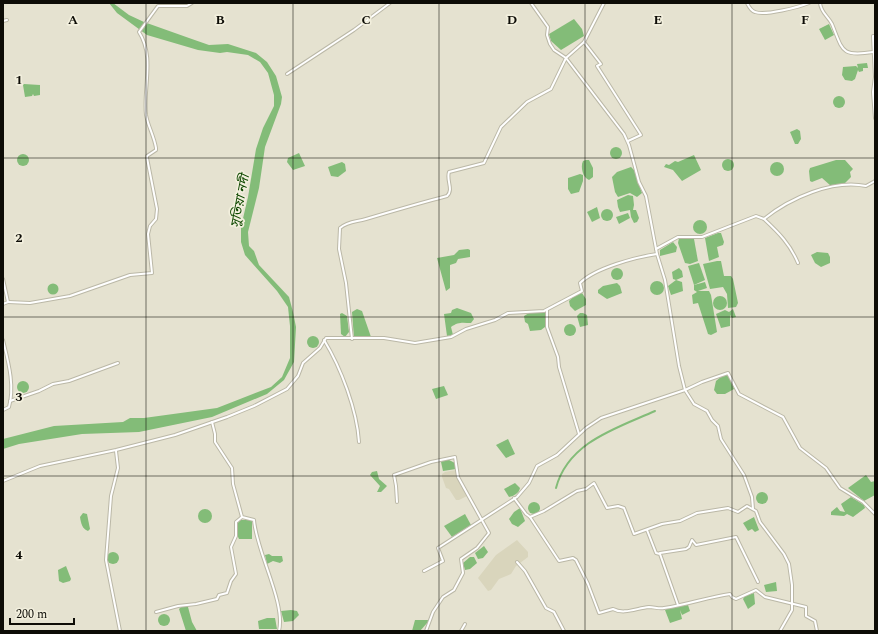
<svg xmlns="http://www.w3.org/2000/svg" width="878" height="634" viewBox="0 0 878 634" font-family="Spectral,'Noto Sans Bengali',serif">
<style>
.built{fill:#d9d5bc}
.water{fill:#83bc78}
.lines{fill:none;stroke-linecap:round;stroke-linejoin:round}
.canal{stroke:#83bc78;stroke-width:2}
.minor-casing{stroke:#bbb8a7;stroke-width:4}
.minor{stroke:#fff;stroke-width:2}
.grid{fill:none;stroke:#0d0c06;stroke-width:1;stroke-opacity:0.55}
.labels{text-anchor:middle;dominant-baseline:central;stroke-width:3.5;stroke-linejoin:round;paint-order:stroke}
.water-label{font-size:13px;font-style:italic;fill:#0f4901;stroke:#f2efdd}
.grid-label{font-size:13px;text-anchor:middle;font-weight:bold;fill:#0d0c06;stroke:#f2efdd;stroke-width:3.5;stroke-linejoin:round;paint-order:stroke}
</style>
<rect width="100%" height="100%" fill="#e5e2d0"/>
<!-- built -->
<g class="built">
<polygon points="456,470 461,485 469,495 459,500 456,500 449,489 446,488 442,477 442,474 445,472"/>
<polygon points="517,540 528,552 528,557 516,566 511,574 499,579 491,590 488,591 478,578 496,555"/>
</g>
<!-- water -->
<g class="water">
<polygon points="109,3 113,3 129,15 144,22 189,38 209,45 228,44 256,53 267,62 276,76 282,97 281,104 265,147 259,188 248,232 249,246 254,251 259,265 289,297 293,312 296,327 294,362 284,380 267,394 212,417 139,432 82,434 19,444 3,449 3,439 54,426 123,422 130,418 144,418 217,408 271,387 282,377 290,358 290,326 288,307 277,291 245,255 241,242 241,227 248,197 256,149 263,128 274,106 274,95 268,73 260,62 248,55 227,52 220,53 198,50 147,35 117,13"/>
<polygon points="574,19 582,29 584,36 561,50 551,41 549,34"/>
<polygon points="829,24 834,35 825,40 819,29"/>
<polygon points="867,63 868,68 863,68 863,71 859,72 858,70 855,79 852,81 845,80 842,75 843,67 856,66 858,68 857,64"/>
<polygon points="24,84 40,85 40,95 34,96 33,94 32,96 25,97 23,85"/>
<circle cx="839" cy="102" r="6"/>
<polygon points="797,129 800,131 801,139 798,144 795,144 790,132"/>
<circle cx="616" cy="153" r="6"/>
<polygon points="299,153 305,166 293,170 287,162 288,158"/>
<circle cx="23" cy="160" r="6"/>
<polygon points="694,155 701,170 682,181 673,170 664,167 666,164 669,165 675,161 678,162"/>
<circle cx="728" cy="165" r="6"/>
<path d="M586,160H589L593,168V177L589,180C583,178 580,167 583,161Z"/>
<polygon points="836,160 845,160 853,169 850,172 851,177 844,184 831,186 822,178 812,182 810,181 809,171 810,168"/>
<polygon points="342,162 345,164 346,171 338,177 331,176 328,167"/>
<circle cx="777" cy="169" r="7"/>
<polygon points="631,167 634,170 642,193 637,197 630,193 618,197 615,192 612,177 617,172"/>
<polygon points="580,174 583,175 583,181 579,192 571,194 568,189 568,178"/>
<polygon points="628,195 633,196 634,205 633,210 636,210 639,218 637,222 634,223 631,217 630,210 620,212 618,207 617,200"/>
<polygon points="597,207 600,218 592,222 587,212"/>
<circle cx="607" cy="215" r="6"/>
<polygon points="628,213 630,218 619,224 616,217"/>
<circle cx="700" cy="227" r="7"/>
<polygon points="718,233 721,233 724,242 723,245 717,247 719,257 709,261 705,238"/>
<polygon points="679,238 694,239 698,261 690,264 685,263 678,243"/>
<polygon points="673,242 677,247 676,252 660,256 660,250"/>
<polygon points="468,249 470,250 470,257 458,259 456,263 450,265 450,288 446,291 437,258 454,255 459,250"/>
<polygon points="817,252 828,253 830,257 830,263 821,267 815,263 811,255"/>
<polygon points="717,261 721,261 724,276 731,276 733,279 738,303 736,307 728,308 727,294 723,287 710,289 703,264"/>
<polygon points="699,263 705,280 694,285 688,266"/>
<circle cx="617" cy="274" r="6"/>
<polygon points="679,268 682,271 683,277 676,280 682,282 683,291 671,295 668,286 676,280 673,279 672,272"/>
<circle cx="657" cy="288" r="7"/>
<polygon points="705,282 707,288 698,291 709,291 711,295 717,332 711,335 708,334 698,303 693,304 692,295 697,292 694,290 694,285"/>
<polygon points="617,283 620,286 622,293 607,299 598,293 598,290 603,286"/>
<circle cx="53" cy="289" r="5.5"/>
<polygon points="582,293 586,299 586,305 575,311 570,306 569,301 574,296"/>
<circle cx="720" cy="303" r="7"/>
<path d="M457,308L471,313L474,319L471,323C464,323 459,321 451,327L453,335L447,336L444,314L451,313L452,310Z"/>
<polygon points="357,309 362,311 371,337 354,338 352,312"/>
<polygon points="733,309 736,317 732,318 730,315 730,326 721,328 716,314 725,310 729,312"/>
<polygon points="545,312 545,327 541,330 530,331 528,324 525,322 524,316 529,313"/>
<polygon points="342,313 347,316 349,332 345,337 341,334 340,314"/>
<polygon points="580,313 583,313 587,315 588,325 580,327 577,316"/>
<circle cx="570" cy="330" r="6"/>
<circle cx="313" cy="342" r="6"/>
<polygon points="727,375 731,380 734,389 725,394 717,394 714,390 716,381 722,376"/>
<circle cx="23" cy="387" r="6"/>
<polygon points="444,386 448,395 436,399 432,389"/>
<polygon points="508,439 515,454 506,458 496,445"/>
<polygon points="444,460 449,460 455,463 456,469 443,471 441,462"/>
<polygon points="377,471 379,479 387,486 381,492 377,492 380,486 370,475 372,472"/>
<polygon points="866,475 871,482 875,481 875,495 864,501 848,488"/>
<path d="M515,483L520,488C519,493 514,496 509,497L504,489Z"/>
<circle cx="762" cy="498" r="6"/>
<polygon points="851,497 864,505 865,508 853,517 847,514 844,516 831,515 831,512 837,507 840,511 845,512 841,504"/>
<circle cx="534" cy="508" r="6"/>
<polygon points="520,508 525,521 518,527 512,524 509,519 514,512"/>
<circle cx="205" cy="516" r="7"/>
<path d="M83,513L87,514L90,529L88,531C82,529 81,523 80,517Z"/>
<polygon points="465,514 471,525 452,537 444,526"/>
<polygon points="754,517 759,530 755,532 752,529 748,531 743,523"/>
<path d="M240,520H252V539H239C236,533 235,525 240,520Z"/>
<polygon points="484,546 488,552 483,558 478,559 475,553"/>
<circle cx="113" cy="558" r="6"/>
<polygon points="269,554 272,556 282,556 283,561 280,563 273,561 267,564 265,555"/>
<polygon points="470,557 474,557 477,563 470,569 465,570 463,563"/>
<polygon points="66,566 71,579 70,581 63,583 59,581 58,570"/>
<polygon points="776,582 777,591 766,592 764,585"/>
<polygon points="754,593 755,604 748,609 743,599 745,596"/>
<polygon points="688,605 690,611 682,615 680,610 682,619 670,623 665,610 668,608"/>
<polygon points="182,606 188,607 192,622 197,631 186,631 179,609"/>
<polygon points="291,610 297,611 299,615 293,621 284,622 281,611"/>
<circle cx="164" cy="620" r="6"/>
<polygon points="267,618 275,618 277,629 259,629 258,621"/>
<polygon points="415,620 428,620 428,622 420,631 412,631"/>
</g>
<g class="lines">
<!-- canal -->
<path class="canal" d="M556,488C568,442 617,428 655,411"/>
<!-- minor casing -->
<g class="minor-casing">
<g id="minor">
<polyline points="531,3 548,27 547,35 550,44 554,50 566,58 624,134 629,145 639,182 646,196 657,254 665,280 679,366 685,390 702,382 728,373 739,394 783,417 800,448 826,468 840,488 863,502 875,514"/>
<path d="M747,3C749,7 751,11 755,12C765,16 799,7 809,3"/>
<path d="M820,3C821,13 828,16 832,24C843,51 841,57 873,52"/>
<polyline points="3,21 7,20"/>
<polyline points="875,36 873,36 875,77"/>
<polyline points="584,42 601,64 597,66 641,135 628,141"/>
<polyline points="287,74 354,30 390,3"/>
<polyline points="875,77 873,92 875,118"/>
<path d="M764,219C779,233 790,244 798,263"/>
<path d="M656,249L678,237H702L756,216L764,219C790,198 833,179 866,186L875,181"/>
<polyline points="3,279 8,302 3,304"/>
<path d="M8,302L30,303L70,296L130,275L152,273L148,234L150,226L156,219L157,209L147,158V156L156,150V148C154,136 148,126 146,115C143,87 155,57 139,32L158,6H187L192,3"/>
<polyline points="547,310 547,327 558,357 559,367 579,434"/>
<path d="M352,339L346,283L339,249L340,228C348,221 356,222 366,219C393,211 420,203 447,196C454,190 446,180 449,172L484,163L501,127L527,102L551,89L566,58L584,42L604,3"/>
<path d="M3,340C8,361 15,385 9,407L3,410"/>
<path d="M324,340C341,368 357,410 359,442"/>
<polyline points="10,401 39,391 53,384 69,381 118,363"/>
<path d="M212,422L215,434V442L232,468L233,484L242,517L254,520C256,551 286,603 279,631"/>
<polyline points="116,451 118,468 111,496 106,560 120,631"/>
<path d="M3,481L40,466L116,450L175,435L227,417L254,406L287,389L298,376L303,363L320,348L326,338H384L415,343L451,337L466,329L495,320L508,313L544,311L582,291L580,283C595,268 636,257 657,254"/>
<path d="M514,498L526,514L530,517L559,561L573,558L576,560L588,584L599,613L613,609C624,615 637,608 649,607C654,607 659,609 664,608C687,605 708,597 730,594L732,597L736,599L756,590L765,597L806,607V616L815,621L817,631"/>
<polyline points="397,502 396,486 394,475 431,462 455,457 458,477 489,533 477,548 461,559 463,573 454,590 443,597 433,612 426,631"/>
<polyline points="530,517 544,511 577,491 586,489 594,483 607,508 618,506 624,508 634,534 662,524 680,521 697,513 728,508 738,512 747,506 756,511 760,522 784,554 789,564 792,585 792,610 780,631"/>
<polyline points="647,530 656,553 660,554 678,605"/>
<polyline points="660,553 686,549 689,547 692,540 696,545 736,537 758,582"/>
<polyline points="517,562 525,571 546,608 554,612 564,631"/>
<polyline points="424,571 443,561 438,548 517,497 529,483 537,466 557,455 586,428 601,418 685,390 694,404 707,411 712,420 718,426 721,439 744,475 752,497 753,509"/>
<polyline points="156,612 178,606 196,604 217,599 219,595 227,593 231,581 236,574 231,547 236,536 236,522 242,517"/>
<polyline points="461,631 465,624"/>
</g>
</g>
<!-- minor -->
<use href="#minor" class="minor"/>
</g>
<!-- grid -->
<path class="grid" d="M146,3V631M293,3V631M439,3V631M585,3V631M732,3V631M3,158H875M3,317H875M3,476H875"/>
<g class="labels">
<!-- water labels -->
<g class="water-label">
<text transform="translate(240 201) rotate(-79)">সুতিয়া নদী</text>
</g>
</g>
<g class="grid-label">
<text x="73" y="24">A</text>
<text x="220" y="24">B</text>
<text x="366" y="24">C</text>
<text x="512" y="24">D</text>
<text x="658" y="24">E</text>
<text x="805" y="24">F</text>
<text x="19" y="84">1</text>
<text x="19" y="242">2</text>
<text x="19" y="401">3</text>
<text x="19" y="559">4</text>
</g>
<!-- border -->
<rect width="878" height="634" fill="none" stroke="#0d0c06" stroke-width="8"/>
<!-- scale -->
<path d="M10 618v6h64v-6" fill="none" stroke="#0d0c06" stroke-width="2"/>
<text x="16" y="618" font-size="12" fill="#0d0c06" stroke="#f2efdd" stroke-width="3" paint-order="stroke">200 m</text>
</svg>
